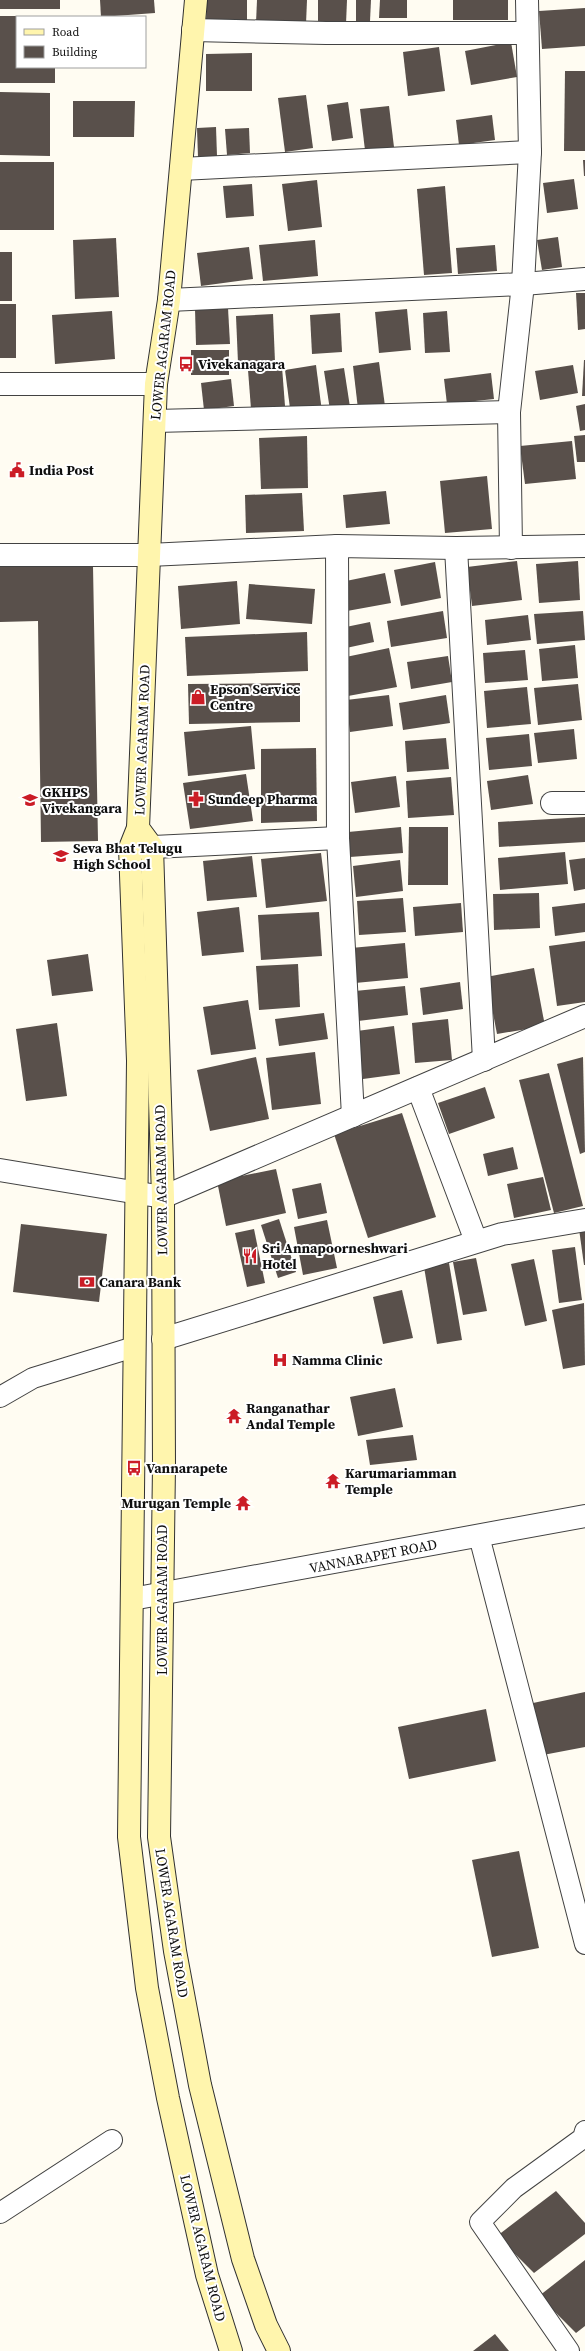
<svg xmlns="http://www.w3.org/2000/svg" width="585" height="2351" viewBox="0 0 585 2351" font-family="'Source Serif 4',serif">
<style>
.building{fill:#59504b}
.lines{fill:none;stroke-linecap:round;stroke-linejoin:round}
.service-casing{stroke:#424242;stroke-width:22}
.minor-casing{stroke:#424242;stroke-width:24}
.tertiary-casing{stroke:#424242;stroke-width:24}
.secondary-casing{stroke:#313131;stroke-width:24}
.service{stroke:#fff;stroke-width:20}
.minor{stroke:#fff;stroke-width:22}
.tertiary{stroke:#fff;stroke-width:22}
.secondary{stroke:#fff5ad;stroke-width:22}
.labels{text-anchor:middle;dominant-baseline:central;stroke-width:4;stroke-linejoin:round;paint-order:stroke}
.street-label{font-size:14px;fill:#0f0f0f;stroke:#fff}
.poi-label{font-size:14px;font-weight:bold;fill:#0f0f0f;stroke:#fff;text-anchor:start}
</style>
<rect width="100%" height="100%" fill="#fffcf2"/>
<!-- building -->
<g class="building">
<rect x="0" y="0" width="60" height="9"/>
<polygon points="100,0 154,0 155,13 101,17"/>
<polygon points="207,0 247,0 247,24 206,23"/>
<polygon points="257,0 307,0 306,24 256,23"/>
<polygon points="318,0 347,0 346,24 318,23"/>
<polygon points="356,0 371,0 370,21 356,21"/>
<polygon points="380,0 407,0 407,18 379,18"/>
<rect x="453" y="0" width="55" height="20"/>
<polygon points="585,8 585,46 542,49 539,11"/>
<polygon points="0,16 17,16 17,67 55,67 55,83 0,83"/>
<polygon points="511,42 517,77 471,85 465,51"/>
<polygon points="439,47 445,91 408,96 403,52"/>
<polygon points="252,53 252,91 206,91 206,54"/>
<polygon points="565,71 585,71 585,151 564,151"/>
<polygon points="0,92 50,93 50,156 0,155"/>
<polygon points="306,95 313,148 285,152 278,98"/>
<polygon points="73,101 135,101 134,137 73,137"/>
<polygon points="348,102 353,138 332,141 327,105"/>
<polygon points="389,106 394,147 365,150 360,109"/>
<polygon points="492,115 495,140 459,145 456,120"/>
<polygon points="216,127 217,156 198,157 197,128"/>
<polygon points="249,128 250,153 227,155 225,129"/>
<polygon points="583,160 585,160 585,176 584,176"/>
<rect x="0" y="162" width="54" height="68"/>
<polygon points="574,179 578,209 547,213 543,183"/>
<polygon points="317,180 322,227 288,231 282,184"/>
<polygon points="252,184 254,216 226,218 223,186"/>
<polygon points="445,186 452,273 424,275 417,189"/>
<polygon points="558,237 562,267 542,270 537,240"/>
<polygon points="116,238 119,297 75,299 73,240"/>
<polygon points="315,240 318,276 263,281 259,245"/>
<polygon points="495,245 497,271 458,274 456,248"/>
<polygon points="249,247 253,279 201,286 197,253"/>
<rect x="0" y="252" width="12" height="49"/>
<polygon points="576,293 585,293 585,329 578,330"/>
<rect x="0" y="304" width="16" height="54"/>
<polygon points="228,308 230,344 196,345 195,309"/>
<polygon points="407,309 411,350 379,353 375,312"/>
<polygon points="112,311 115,359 55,364 52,315"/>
<polygon points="447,311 450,352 425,353 423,313"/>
<polygon points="340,313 342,352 312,354 310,315"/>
<polygon points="273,314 275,362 238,363 236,316"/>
<rect x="191" y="350" width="38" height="25"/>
<polygon points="584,360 585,360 585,396 582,396"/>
<polygon points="379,362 385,406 358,409 353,366"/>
<polygon points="316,365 322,412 291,416 285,370"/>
<polygon points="573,365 578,393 540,400 535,371"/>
<polygon points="282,367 285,406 251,409 248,370"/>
<polygon points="344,368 350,407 330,410 324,371"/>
<polygon points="491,373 494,399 447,404 444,379"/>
<polygon points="231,379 234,406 204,410 201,383"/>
<polygon points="585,404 585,430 580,431 576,406"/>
<polygon points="585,435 585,462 577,462 574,436"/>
<polygon points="307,436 308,488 261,489 259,438"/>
<polygon points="572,441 576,479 525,484 520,446"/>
<polygon points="487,476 492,529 445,533 440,481"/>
<polygon points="386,491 390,524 346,528 343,495"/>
<polygon points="302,493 304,531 246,533 245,495"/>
<polygon points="517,561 522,600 472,606 467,567"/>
<polygon points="578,561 580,600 539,603 536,564"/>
<polygon points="435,562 441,598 401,606 394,570"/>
<polygon points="93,566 98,841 41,842 38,621 0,622 0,567"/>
<polygon points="385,573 391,603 347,611 341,582"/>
<polygon points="237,581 240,624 181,629 178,586"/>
<polygon points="249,584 315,589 312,624 246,619"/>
<polygon points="443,611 447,638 391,647 387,621"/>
<polygon points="583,611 585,640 537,644 534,614"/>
<polygon points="528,615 531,640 487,645 485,620"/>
<polygon points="370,622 374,642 346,648 341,628"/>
<polygon points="307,632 308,671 187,676 185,637"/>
<polygon points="575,645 578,678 542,681 539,649"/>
<polygon points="389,648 397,687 348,696 341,658"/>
<polygon points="525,650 528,680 485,683 483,653"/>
<polygon points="448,656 452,682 411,689 407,662"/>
<polygon points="300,683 300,722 189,724 188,684"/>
<polygon points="578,684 582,720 538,725 534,688"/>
<polygon points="527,687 531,724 487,728 484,691"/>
<polygon points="389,695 393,726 350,732 346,700"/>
<polygon points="446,695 450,723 403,730 399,703"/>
<polygon points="251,726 255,769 188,776 184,732"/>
<polygon points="574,729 577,759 538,763 534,733"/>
<polygon points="529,734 532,766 489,770 486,738"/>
<polygon points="446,738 449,769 407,772 405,741"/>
<polygon points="316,748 317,821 261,823 261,749"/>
<polygon points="246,774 253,821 190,829 183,783"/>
<polygon points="528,775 533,804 491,810 487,781"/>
<polygon points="396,776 400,807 355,813 351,782"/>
<polygon points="451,777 454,815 408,818 406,781"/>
<polygon points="585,817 585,842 499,847 498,822"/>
<polygon points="401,827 403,853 350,857 348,832"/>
<polygon points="409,827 448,827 448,885 408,885"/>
<polygon points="565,852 568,884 500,890 498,858"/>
<polygon points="321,853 327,901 266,908 261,859"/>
<polygon points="252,856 257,897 207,901 203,861"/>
<polygon points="585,858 585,889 574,891 569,860"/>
<polygon points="400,860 403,891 356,897 353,866"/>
<polygon points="539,893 540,928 494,930 493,894"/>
<polygon points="403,898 406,932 359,935 357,901"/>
<polygon points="461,903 463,932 415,936 413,907"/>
<polygon points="585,903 585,932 555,936 552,907"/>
<polygon points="239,907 244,952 202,956 197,912"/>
<polygon points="319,912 322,956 261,960 258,915"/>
<polygon points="585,941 585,1002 557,1006 549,946"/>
<polygon points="405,943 408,978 355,983 351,948"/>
<polygon points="88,954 93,991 52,996 47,960"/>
<polygon points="298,964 300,1007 259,1010 256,966"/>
<polygon points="534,968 545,1026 497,1034 486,977"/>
<polygon points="460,982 463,1009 423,1015 420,988"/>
<polygon points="405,986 408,1015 358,1021 355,991"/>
<polygon points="248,1000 256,1049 211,1055 203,1007"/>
<polygon points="324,1013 328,1039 279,1046 275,1019"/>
<polygon points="448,1019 452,1060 415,1063 412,1023"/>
<polygon points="57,1023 67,1096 26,1101 16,1029"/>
<polygon points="394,1026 400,1074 363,1079 357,1031"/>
<polygon points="315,1052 321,1104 272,1110 266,1058"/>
<polygon points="256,1057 269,1119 210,1131 197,1070"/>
<polygon points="583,1057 585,1152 580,1154 557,1064"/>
<polygon points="549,1073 583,1206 554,1213 519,1080"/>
<polygon points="485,1087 495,1118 449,1134 438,1103"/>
<polygon points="402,1113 436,1217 368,1238 334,1134"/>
<polygon points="513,1147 518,1169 488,1176 483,1154"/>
<polygon points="276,1169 286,1213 226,1226 217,1181"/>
<polygon points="543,1177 551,1210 514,1218 507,1184"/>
<polygon points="321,1183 327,1213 298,1219 292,1189"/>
<polygon points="279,1219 296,1272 278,1278 261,1225"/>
<polygon points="327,1220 337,1268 303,1275 294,1227"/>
<polygon points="21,1224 107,1234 99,1302 13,1292"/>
<polygon points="585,1228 585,1265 584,1265 579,1229"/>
<polygon points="254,1229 265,1283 247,1287 235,1233"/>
<polygon points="575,1247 582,1300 559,1303 552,1250"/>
<polygon points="476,1258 487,1311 463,1315 453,1262"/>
<polygon points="534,1259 547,1321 525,1326 511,1264"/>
<polygon points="449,1263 462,1340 437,1344 424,1267"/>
<polygon points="402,1290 413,1338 383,1344 373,1297"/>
<polygon points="584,1303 585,1365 563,1369 552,1310"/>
<polygon points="395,1388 403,1427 358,1436 350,1397"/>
<polygon points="413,1435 417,1460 370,1465 366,1440"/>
<polygon points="585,1692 585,1747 543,1755 533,1703"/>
<polygon points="486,1709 496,1761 409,1779 398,1727"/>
<polygon points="519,1851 539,1948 492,1957 472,1860"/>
<polygon points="556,2191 585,2223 585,2234 534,2273 497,2236"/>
<polygon points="585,2260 585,2326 576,2333 539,2296"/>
<polygon points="495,2334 509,2351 473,2351"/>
</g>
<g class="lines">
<!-- service casing -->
<g class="service-casing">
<g id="service">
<polyline points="0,1397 33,1378 134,1347"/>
<polyline points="479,1536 585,1944"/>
<polyline points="0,2213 112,2140"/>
<polyline points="569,2351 480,2222 514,2188 583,2138 585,2131"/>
</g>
</g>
<!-- minor casing -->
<g class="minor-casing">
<g id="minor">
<polyline points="193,30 326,33 527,33"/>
<polyline points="181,169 530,152"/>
<polyline points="169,300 523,284 585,279"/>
<polyline points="155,421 509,412"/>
<polyline points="337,546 338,838 353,1116"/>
<polyline points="456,548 484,1060"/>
<polyline points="511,548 509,412 523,284 530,152 527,0"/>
<polyline points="0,555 149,555 337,546 456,548 585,546"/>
<polyline points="552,803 585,803"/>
<polyline points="133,848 338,838"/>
<polyline points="418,1088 476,1241"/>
<polyline points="0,1170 163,1197 585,1016"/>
<polyline points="163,1339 502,1234 585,1220"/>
</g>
</g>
<!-- tertiary casing -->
<g class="tertiary-casing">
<g id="tertiary">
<polyline points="0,384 156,384"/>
<polyline points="132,1599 585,1516"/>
</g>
</g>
<!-- secondary casing -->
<g class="secondary-casing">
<g id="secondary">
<polyline points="196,0 169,300 156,384 138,828 152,847 163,1197 164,1466 159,1837 175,1951 200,2085 243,2259 266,2325 279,2351"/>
<polyline points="138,828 130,848 138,1061 129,1837 147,1988 168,2098 207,2275 231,2351"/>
</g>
</g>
<!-- service -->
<use href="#service" class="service"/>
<!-- minor -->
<use href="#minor" class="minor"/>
<!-- tertiary -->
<use href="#tertiary" class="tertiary"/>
<!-- secondary -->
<use href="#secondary" class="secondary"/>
</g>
<!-- icons -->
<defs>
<g id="bus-bare" transform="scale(1.2)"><path d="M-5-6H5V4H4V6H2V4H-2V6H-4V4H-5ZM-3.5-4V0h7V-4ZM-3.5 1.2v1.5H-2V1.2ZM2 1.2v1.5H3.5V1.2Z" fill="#cb1c26" stroke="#fff" stroke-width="2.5" paint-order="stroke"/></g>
<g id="civic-bare" transform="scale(1.2)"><path d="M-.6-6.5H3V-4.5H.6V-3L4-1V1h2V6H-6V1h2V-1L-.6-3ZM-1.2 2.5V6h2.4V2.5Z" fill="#cb1c26" stroke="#fff" stroke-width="2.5" paint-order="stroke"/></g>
<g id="shop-bare" transform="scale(1.2)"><path d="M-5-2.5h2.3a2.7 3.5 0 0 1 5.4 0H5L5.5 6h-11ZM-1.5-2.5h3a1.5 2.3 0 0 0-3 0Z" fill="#cb1c26" stroke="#fff" stroke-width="2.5" paint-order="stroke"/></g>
<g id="pharmacy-bare" transform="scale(1.2)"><path d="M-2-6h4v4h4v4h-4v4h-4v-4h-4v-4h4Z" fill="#cb1c26" stroke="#fff" stroke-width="2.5" paint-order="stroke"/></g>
<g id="school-bare" transform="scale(1.2)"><path d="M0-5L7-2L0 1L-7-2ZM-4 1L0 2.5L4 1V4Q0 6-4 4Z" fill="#cb1c26" stroke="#fff" stroke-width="2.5" paint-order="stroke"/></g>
<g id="restaurant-bare" transform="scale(1.2)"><path d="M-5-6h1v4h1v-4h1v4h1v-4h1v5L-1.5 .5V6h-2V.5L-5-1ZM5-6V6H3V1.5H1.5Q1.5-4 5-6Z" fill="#cb1c26" stroke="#fff" stroke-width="2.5" paint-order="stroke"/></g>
<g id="bank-bare" transform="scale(1.2)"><path d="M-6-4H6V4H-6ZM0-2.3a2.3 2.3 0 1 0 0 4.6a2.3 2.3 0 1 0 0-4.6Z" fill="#cb1c26" stroke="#fff" stroke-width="2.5" paint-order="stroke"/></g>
<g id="hospital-bare" transform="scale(1.2)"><path d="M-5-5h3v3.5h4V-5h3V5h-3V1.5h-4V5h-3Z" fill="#cb1c26" stroke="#fff" stroke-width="2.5" paint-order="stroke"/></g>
<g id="temple-bare" transform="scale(1.2)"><path d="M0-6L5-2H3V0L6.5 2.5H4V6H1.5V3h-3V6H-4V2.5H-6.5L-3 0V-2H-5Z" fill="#cb1c26" stroke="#fff" stroke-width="2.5" paint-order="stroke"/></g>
</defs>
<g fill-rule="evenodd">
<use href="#bus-bare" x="186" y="364"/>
<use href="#civic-bare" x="17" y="470"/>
<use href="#shop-bare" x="198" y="697"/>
<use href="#pharmacy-bare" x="196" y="799"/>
<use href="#school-bare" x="30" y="800"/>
<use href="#school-bare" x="61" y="856"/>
<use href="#restaurant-bare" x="250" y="1256"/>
<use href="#bank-bare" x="87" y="1282"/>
<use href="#hospital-bare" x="280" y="1360"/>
<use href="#temple-bare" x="234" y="1416"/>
<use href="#bus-bare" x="134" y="1468"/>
<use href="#temple-bare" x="333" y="1481"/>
<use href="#temple-bare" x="243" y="1503"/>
</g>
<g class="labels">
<!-- street labels -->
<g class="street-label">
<text transform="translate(163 345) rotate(-84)">LOWER AGARAM ROAD</text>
<text transform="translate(142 740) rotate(-88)">LOWER AGARAM ROAD</text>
<text transform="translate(161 1180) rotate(-91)">LOWER AGARAM ROAD</text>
<text transform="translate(373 1556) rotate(-11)">VANNARAPET ROAD</text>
<text transform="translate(162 1600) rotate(-90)">LOWER AGARAM ROAD</text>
<text transform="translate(172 1923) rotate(81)">LOWER AGARAM ROAD</text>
<text transform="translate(203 2248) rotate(76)">LOWER AGARAM ROAD</text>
</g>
<!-- poi labels -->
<g class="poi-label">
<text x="198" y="364">Vivekanagara</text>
<text x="29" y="470">India Post</text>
<text x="210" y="689">Epson Service<tspan x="210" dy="16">Centre</tspan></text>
<text x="42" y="792">GKHPS<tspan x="42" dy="16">Vivekangara</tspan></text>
<text x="208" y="799">Sundeep Pharma</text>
<text x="73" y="848">Seva Bhat Telugu<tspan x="73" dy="16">High School</tspan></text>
<text x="262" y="1248">Sri Annapoorneshwari<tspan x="262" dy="16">Hotel</tspan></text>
<text x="99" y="1282">Canara Bank</text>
<text x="292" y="1360">Namma Clinic</text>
<text x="246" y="1408">Ranganathar<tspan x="246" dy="16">Andal Temple</tspan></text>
<text x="146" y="1468">Vannarapete</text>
<text x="345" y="1473">Karumariamman<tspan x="345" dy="16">Temple</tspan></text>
<text x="231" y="1503" text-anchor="end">Murugan Temple</text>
</g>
</g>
<!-- legend -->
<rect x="16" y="16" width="130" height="52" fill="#ffffff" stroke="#9f9f9f"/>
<rect x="24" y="29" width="20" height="6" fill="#fff5ad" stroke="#9f9f9f"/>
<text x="52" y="36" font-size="12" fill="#0f0f0f">Road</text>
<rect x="24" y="46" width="20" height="12" fill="#59504b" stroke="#9f9f9f"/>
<text x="52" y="56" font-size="12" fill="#0f0f0f">Building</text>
</svg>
